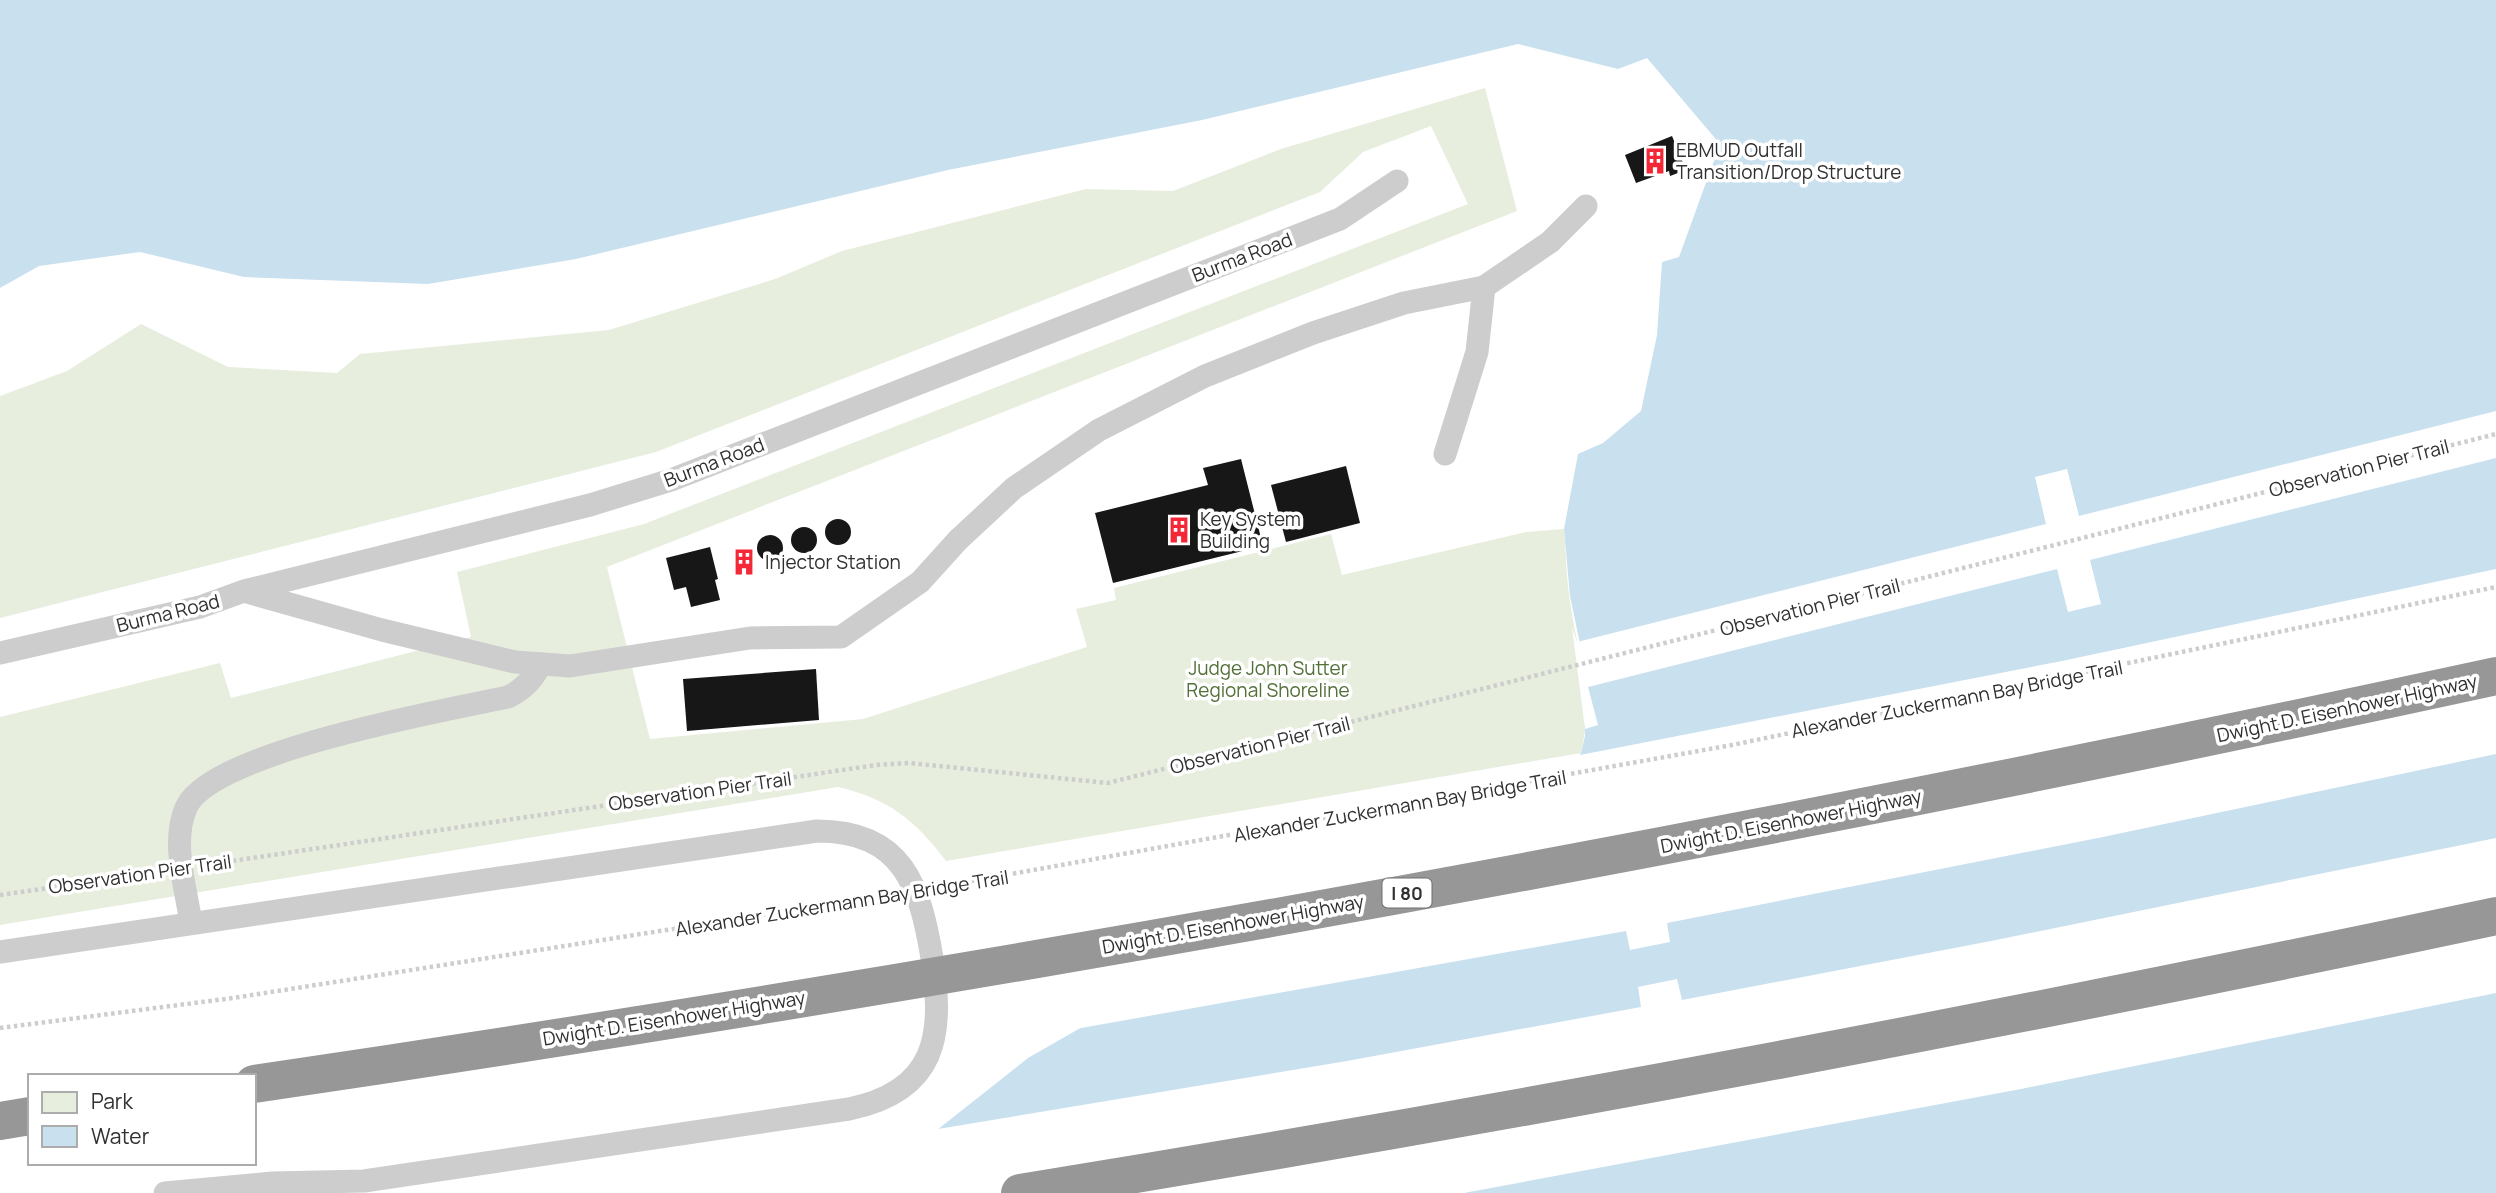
<svg xmlns="http://www.w3.org/2000/svg" width="2496" height="1193" viewBox="0 0 2496 1193" font-family="Manrope,sans-serif">
<style>
.green{fill:#e7eede}
.water{fill:#c9e0ef}
.pier{fill:#fff}
.building{fill:#171717}
.lines{fill:none;stroke-linecap:round;stroke-linejoin:round}
.path{stroke:#cdcdcd;stroke-width:4.5;stroke-dasharray:3.5 3.5;stroke-linecap:butt}
.service{stroke:#cdcdcd;stroke-width:23}
.motorway{stroke:#979797;stroke-width:38}
.labels{text-anchor:middle;dominant-baseline:central;stroke-width:7;stroke-linejoin:round;paint-order:stroke}
.shield{fill:#fff;stroke:#6e6e6e;stroke-width:2}
.shield-label{font-size:18px;font-weight:bold;fill:#303030}
.poi-label{font-size:19px;fill:#303030;stroke:#fff;text-anchor:start}
.street-label{font-size:19px;fill:#303030;stroke:#fff}
.park-label{font-size:19px;fill:#537039;stroke:#fff}
</style>
<rect width="100%" height="100%" fill="#fff"/>
<!-- green -->
<path class="green" d="M1485,88L1517,211L607,567L650,739L863,719L1087,647L1076,609L1116,600L1114,588L1331,534L1342,575L1526,532L1564,529C1566,551 1566,573 1569,595C1576,646 1594,701 1581,753L946,861C915,820 889,799 838,787L0,925V717L220,663L231,698L471,637L457,572L644,524L1468,204L1431,126L1363,152L1320,192L656,452L0,618V396L67,371L141,324L228,367L337,373L360,354L609,330L775,279L842,251L1086,189L1173,191L1281,149Z"/>
<!-- water -->
<polygon class="water" points="0,0 2496,0 2496,1193 842,1193 937,1130 1028,1058 1110,1011 1398,924 1455,898 1549,808 1581,753 1585,736 1580,644 1570,596 1564,529 1578,454 1603,443 1641,411 1657,335 1662,262 1679,257 1720,144 1647,58 1618,69 1518,44 1202,120 948,170 576,259 428,284 244,277 140,252 39,266 0,288"/>
<!-- pier -->
<g class="pier">
<polygon points="2496,411 2496,458 2090,560 2101,604 2068,612 2057,569 1588,687 1598,725 1585,729 1572,627 1577,642 2046,524 2035,477 2067,469 2079,516"/>
<polygon points="2496,569 2496,754 2098,838 1667,923 1670,942 1630,950 1626,931 1070,1030 1109,1008 1196,975 1396,920 1454,895 1502,853 1546,806 1575,756 2062,661"/>
<polygon points="2496,838 2496,993 2021,1089 1464,1193 839,1193 932,1130 1347,1061 1641,1007 1638,987 1677,979 1682,1000 1991,941"/>
</g>
<!-- building -->
<g class="building">
<polygon points="1672,136 1686,170 1670,176 1669,171 1636,183 1625,155"/>
<polygon points="1241,459 1263,546 1113,583 1095,513 1208,485 1203,468"/>
<polygon points="1346,466 1360,523 1286,542 1271,485"/>
<circle cx="838" cy="532" r="13"/>
<circle cx="804" cy="540" r="13"/>
<circle cx="770" cy="548" r="13"/>
<polygon points="710,547 718,579 715,580 720,600 691,607 686,587 674,590 666,558"/>
<polygon points="745,547 752,574 744,576 737,549"/>
<polygon points="816,669 819,720 687,731 683,679"/>
</g>
<g class="lines">
<!-- path -->
<g class="path">
<polyline points="212,864 876,765 909,763 1108,783 2496,434"/>
<polyline points="944,886 1732,745 2496,587"/>
<polyline points="0,895 151,873"/>
<polyline points="0,1028 233,998 883,896"/>
</g>
<!-- service -->
<g class="service">
<polyline points="1445,454 1477,352 1484,287 1550,242 1586,206"/>
<polyline points="247,592 382,630 515,662 570,666 750,638 841,637 920,582 958,540 1014,488 1099,430 1205,376 1313,333 1404,303 1484,287"/>
<polyline points="0,653 200,607 244,591 590,505 671,480 1340,219 1397,181"/>
<path d="M191,923C186,888 171,842 186,808C209,752 447,710 508,697C524,689 533,679 541,664"/>
<path d="M0,952L817,831C903,831 920,886 932,958C944,1035 937,1091 849,1109L364,1181L272,1183L165,1193"/>
</g>
<!-- motorway -->
<g class="motorway">
<path d="M254,1084C1005,973 1753,837 2496,676"/>
<polyline points="0,1121 30,1116"/>
<path d="M1020,1193C1514,1113 2007,1020 2496,916"/>
</g>
</g>
<!-- icons -->
<defs>
<g id="building-bare" transform="scale(2.1)"><path d="M-4-6H4V6H1V3H-1V6H-4ZM-2.5-4.3h1.7v1.8h-1.7ZM.8-4.3h1.7v1.8H.8ZM-2.5-1h1.7V.8h-1.7ZM.8-1h1.7V.8H.8Z" fill="#f32736" stroke="#fff" stroke-width="2.5" paint-order="stroke"/></g>
</defs>
<g fill-rule="evenodd">
<use href="#building-bare" x="1655" y="161"/>
<use href="#building-bare" x="1179" y="530"/>
<use href="#building-bare" x="744" y="562"/>
</g>
<g class="labels">
<!-- shield labels -->
<rect class="shield" x="1382.5" y="878.5" width="49" height="29" rx="5"/>
<g class="shield-label">
<text x="1407" y="893">I 80</text>
</g>
<!-- poi labels -->
<g class="poi-label">
<text x="1676" y="150">EBMUD Outfall<tspan x="1676" dy="22">Transition/Drop Structure</tspan></text>
<text x="1200" y="519">Key System<tspan x="1200" dy="22">Building</tspan></text>
<text x="765" y="562">Injector Station</text>
</g>
<!-- street labels -->
<g class="street-label">
<text transform="translate(1242 257) rotate(-21)">Burma Road</text>
<text transform="translate(714 462) rotate(-21)">Burma Road</text>
<text transform="translate(2359 468) rotate(-14)">Observation Pier Trail</text>
<text transform="translate(1810 607) rotate(-14)">Observation Pier Trail</text>
<text transform="translate(168 613) rotate(-14)">Burma Road</text>
<text transform="translate(1957 699) rotate(-11)">Alexander Zuckermann Bay Bridge Trail</text>
<text transform="translate(2347 708) rotate(-12)">Dwight D. Eisenhower Highway</text>
<text transform="translate(1260 745) rotate(-14)">Observation Pier Trail</text>
<text transform="translate(700 791) rotate(-8)">Observation Pier Trail</text>
<text transform="translate(1400 806) rotate(-10)">Alexander Zuckermann Bay Bridge Trail</text>
<text transform="translate(1791 821) rotate(-11)">Dwight D. Eisenhower Highway</text>
<text transform="translate(140 874) rotate(-8)">Observation Pier Trail</text>
<text transform="translate(842 903) rotate(-9)">Alexander Zuckermann Bay Bridge Trail</text>
<text transform="translate(1233 924) rotate(-10)">Dwight D. Eisenhower Highway</text>
<text transform="translate(674 1018) rotate(-9)">Dwight D. Eisenhower Highway</text>
</g>
<!-- park labels -->
<g class="park-label">
<text x="1268" y="668">Judge John Sutter<tspan x="1268" dy="22">Regional Shoreline</tspan></text>
</g>
</g>
<!-- legend -->
<rect x="28" y="1074" width="228" height="91" fill="#ffffff" stroke="#acacac" stroke-width="2"/>
<rect x="42" y="1092" width="35" height="21" fill="#e7eede" stroke="#acacac" stroke-width="2"/>
<text x="91" y="1109" font-size="21" fill="#303030">Park</text>
<rect x="42" y="1126" width="35" height="21" fill="#c9e0ef" stroke="#acacac" stroke-width="2"/>
<text x="91" y="1144" font-size="21" fill="#303030">Water</text>
</svg>
